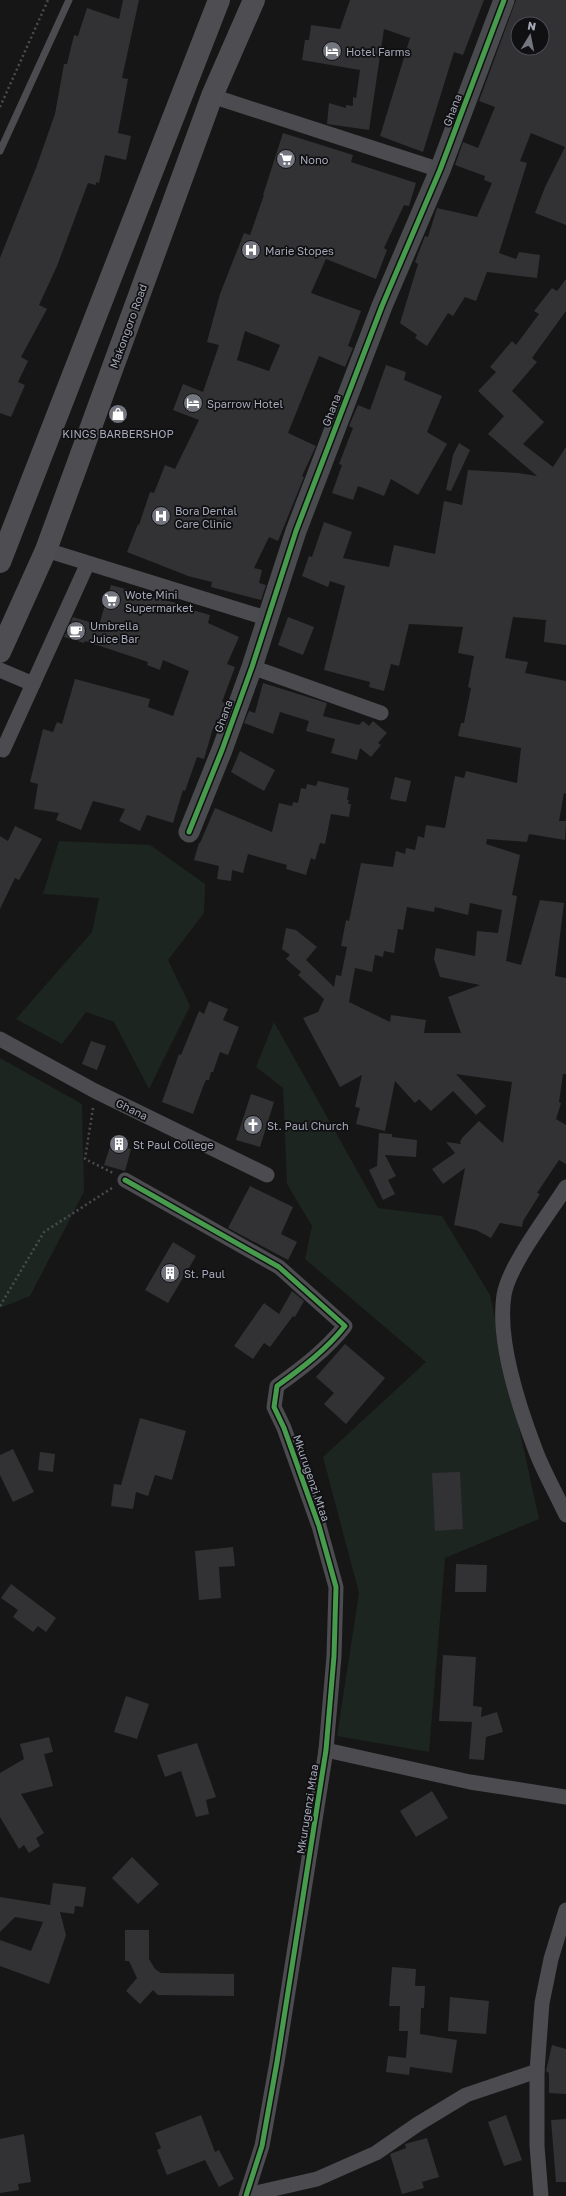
<svg xmlns="http://www.w3.org/2000/svg" width="566" height="2196" viewBox="0 0 566 2196" font-family="'Golos Text',sans-serif">
<style>
.green{fill:#1d2520}
.building{fill:#323234;fill-rule:evenodd}
.lines{fill:none;stroke-linecap:round;stroke-linejoin:round}
.path{stroke:#4b4c52;stroke-width:2.5;stroke-dasharray:2 3;stroke-linecap:butt}
.lane{stroke:#4b4b50;stroke-width:7}
.street{stroke:#4b4b50;stroke-width:15}
.secondary{stroke:#494a4e;stroke-width:21}
.primary{stroke:#4d4d52;stroke-width:22}
.cycleway-casing{stroke:#101012;stroke-width:8}
.cycleway{stroke:#469c4c;stroke-width:5}
.labels{text-anchor:middle;dominant-baseline:central;stroke-width:3.5;stroke-linejoin:round;paint-order:stroke}
.poi-label{font-size:11px;fill:#a5a8b8;stroke:#101012;text-anchor:start}
.street-label{font-size:11px;fill:#a5a8b8;stroke:#101012}
</style>
<rect width="100%" height="100%" fill="#161616"/>
<!-- green -->
<g class="green">
<polygon points="59,841 150,845 205,884 204,913 168,960 190,1006 149,1089 114,1022 86,1012 62,1044 16,1019 92,932 99,898 43,894"/>
<polygon points="274,1022 378,1208 442,1216 490,1295 539,1519 445,1558 429,1752 337,1736 359,1593 323,1457 426,1362 305,1259 312,1226 287,1184 283,1088 256,1067"/>
<polygon points="0,1058 82,1104 84,1192 30,1296 0,1308"/>
</g>
<!-- building -->
<g class="building">
<polygon points="123,0 139,0 122,78 128,79 118,133 131,136 126,160 105,155 99,183 96,182 96,185 88,183 57,266 39,305 47,309 21,357 28,361 18,382 25,385 11,417 0,413 0,258 36,168 55,114 64,64 67,64 74,35 78,36 87,8 119,19"/>
<polygon points="350,0 484,0 463,55 454,52 423,152 380,136 410,38 384,29 369,130 327,124 329,103 346,108 346,105 353,106 353,97 356,98 360,70 302,60 305,40 309,40 311,25 340,29"/>
<path d="M516,0H566V225L535,213L545,187L565,147L531,133L520,161L527,163L499,253L516,259L519,252L540,255L537,278L487,272L476,301L465,297L453,316L448,313L427,346L415,338L417,335L400,323L418,264L415,262L425,236L428,237L437,208L477,217L492,183L484,180L485,176L455,165L463,142L478,148L495,107L479,101ZM518,24H542V48H518Z"/>
<path d="M283,133L353,155L351,162L416,183L409,206L404,205L384,248L387,250L376,279L326,259L311,293L361,311L348,346L353,348L345,367L319,356L288,433L316,446L302,476L304,477L278,541L269,537L254,568L262,570L259,583L266,585L261,600L211,587L212,582L188,576L127,552L138,524L139,525L150,492L154,493L165,465L175,469L199,420L173,410L183,384L203,392L219,345L207,342L220,294L244,233L250,235L264,195H263ZM245,331L280,345L269,371L237,360Z"/>
<path d="M566,279V311L532,358L537,362L512,391L544,422L523,444L553,467L566,447V645L544,642L546,620L513,617L505,658L528,662L525,673L566,681V794L564,793L559,821H566L565,840L529,834L527,842L487,839L486,844L520,855L512,895L517,896L506,961L521,965L540,900L564,903L555,976L566,978V1074H563L559,1102L561,1103L556,1119L566,1125V1164L559,1160L537,1193L540,1194L523,1221L522,1227L500,1223L491,1238L476,1230L454,1225L465,1168L443,1184L432,1169L455,1153L446,1142L461,1144L460,1142L462,1138L479,1121L503,1143L512,1082L456,1074L486,1106L476,1115L453,1091L431,1111L419,1099L415,1103L395,1081L385,1131L356,1124L360,1108L355,1107L362,1075L340,1087L303,1018L318,1012L324,999L298,975L301,972L286,959L290,955L282,949L286,928L296,930L317,947L306,960L334,987L336,975L341,976L347,947L341,946L346,920L349,921L361,863L393,867L396,851L405,854L406,848L415,850L418,836L424,838L426,825L445,828L455,776L464,778L466,771L517,783L521,748L458,736L461,723H464L471,688L468,687L474,656L458,653L463,627L409,624L399,666L391,664L384,691L369,687L370,682L324,670L345,586L330,581L328,587L302,576L309,556L312,557L324,522L352,532L343,558L389,567L394,545L435,554L444,501L462,505L468,470L518,473L537,476L488,434L504,416L478,391L496,372L490,367L512,341L516,345L539,314L534,311L552,288L557,291ZM470,903L502,910L498,933L477,931L475,956L436,948L434,959L440,977L480,985L448,997L461,1033H424L426,1020L391,1015L390,1022L349,1002L355,968L372,972L375,955L383,957L384,951L394,953L398,929L403,930L407,907L434,912L435,907L468,915Z"/>
<polygon points="386,365 406,372 404,380 442,396 427,432 447,444 418,495 391,479 384,496 358,486 353,500 332,493 342,465 339,464 353,428 349,426 358,405 370,410"/>
<polygon points="459,443 470,450 451,491 446,490 453,455"/>
<polygon points="111,585 183,605 182,607 210,615 208,623 239,637 227,664 235,667 222,702 226,703 217,729 213,728 204,759 197,757 185,791 183,790 173,823 147,815 140,831 119,821 125,809 93,801 81,830 56,820 59,813 34,809 38,784 30,782 43,729 53,732 57,722 62,724 75,679 150,699 148,707 173,716 189,671 163,660 160,670 147,665 148,662 85,641 84,643 64,637 73,617 99,625"/>
<polygon points="288,617 314,627 303,655 278,645"/>
<polygon points="263,683 327,703 323,716 359,725 363,721 369,726 373,721 387,733 378,743 381,745 371,757 360,748 357,760 331,753 335,739 306,731 309,721 280,712 273,734 244,723 249,711 255,713"/>
<polygon points="240,751 275,770 264,791 231,772"/>
<polygon points="395,777 411,781 406,802 390,799"/>
<polygon points="318,781 349,788 347,800 349,800 348,804 351,804 349,817 331,814 325,844 320,843 315,860 311,858 306,875 286,869 287,865 248,854 243,873 232,870 231,881 217,879 219,866 194,860 199,843 200,843 215,808 272,832 279,803 292,806 293,802 298,803 301,788 306,789 307,784 316,786"/>
<polygon points="15,826 42,839 19,880 15,878 0,909 0,836 8,841"/>
<polygon points="209,1001 228,1009 223,1020 239,1027 228,1055 220,1052 213,1072 211,1072 209,1080 206,1080 204,1084 193,1114 162,1102 179,1054 181,1055 199,1011 204,1014"/>
<polygon points="91,1041 106,1046 97,1070 82,1064"/>
<polygon points="251,1094 274,1102 260,1147 236,1140"/>
<polygon points="379,1133 392,1134 392,1137 417,1140 416,1157 385,1155 396,1176 388,1180 395,1194 383,1200 369,1170 377,1166"/>
<polygon points="114,1135 129,1140 127,1148 131,1149 125,1171 104,1165"/>
<polygon points="250,1186 293,1207 281,1234 297,1242 288,1260 228,1228"/>
<polygon points="173,1242 196,1256 168,1303 145,1290"/>
<polygon points="292,1291 304,1301 295,1317 293,1316 270,1347 264,1343 253,1359 234,1346 264,1303 279,1314"/>
<polygon points="345,1344 385,1378 346,1424 324,1404 334,1393 316,1377"/>
<polygon points="140,1418 186,1431 172,1480 155,1475 148,1496 136,1492 133,1509 111,1506 114,1484 121,1485"/>
<polygon points="13,1449 34,1492 13,1502 0,1475 0,1455"/>
<polygon points="40,1452 55,1454 53,1472 38,1470"/>
<polygon points="460,1472 463,1529 435,1531 432,1473"/>
<polygon points="233,1547 235,1566 219,1567 221,1598 199,1600 195,1551"/>
<polygon points="456,1564 487,1565 486,1592 455,1592"/>
<polygon points="11,1584 56,1618 46,1632 38,1626 33,1632 13,1617 18,1610 1,1598"/>
<polygon points="443,1655 476,1657 473,1706 482,1707 481,1717 497,1712 503,1732 486,1737 484,1760 469,1759 472,1722 439,1721"/>
<polygon points="126,1696 149,1704 137,1739 114,1732"/>
<polygon points="49,1737 53,1752 44,1754 53,1786 21,1794 44,1833 36,1838 40,1846 29,1853 24,1845 19,1849 0,1817 0,1773 24,1759 20,1744"/>
<polygon points="197,1743 216,1797 206,1800 209,1814 196,1817 181,1771 165,1777 157,1755"/>
<polygon points="432,1791 448,1818 416,1837 400,1811"/>
<polygon points="132,1857 159,1884 138,1904 112,1878"/>
<polygon points="53,1883 86,1887 83,1907 75,1906 74,1914 60,1912 66,1935 49,1984 0,1966 0,1940 31,1951 43,1922 15,1917 0,1932 0,1897 50,1905"/>
<polygon points="125,1930 149,1930 149,1959 155,1969 161,1973 234,1974 234,1996 158,1995 153,1990 140,2004 126,1991 137,1978 129,1961 125,1961"/>
<polygon points="392,1967 416,1969 415,1986 425,1986 424,2008 421,2008 420,2034 457,2040 452,2073 410,2067 409,2075 386,2072 388,2056 406,2058 408,2031 399,2031 400,2006 389,2006"/>
<polygon points="450,1997 489,2001 486,2034 448,2031"/>
<polygon points="552,2045 566,2049 566,2094 549,2093 549,2073 546,2071"/>
<polygon points="201,2115 215,2152 219,2150 234,2179 219,2187 205,2160 167,2175 157,2150 161,2148 155,2133"/>
<polygon points="506,2115 522,2160 504,2166 488,2122"/>
<polygon points="566,2119 566,2182 556,2182 551,2120"/>
<polygon points="24,2134 31,2182 18,2184 19,2190 0,2193 0,2139"/>
<polygon points="427,2138 439,2177 422,2182 424,2188 402,2194 390,2154 406,2148 405,2144"/>
</g>
<g class="lines">
<!-- path -->
<g class="path">
<polyline points="0,107 48,0"/>
<polyline points="93,1108 85,1159 113,1173"/>
<polyline points="0,1306 44,1232 112,1188"/>
</g>
<!-- lane -->
<polyline class="lane" points="0,151 69,0"/>
<!-- street -->
<g class="street">
<polyline points="212,96 440,170"/>
<polyline points="46,550 269,619"/>
<polyline points="252,667 381,713"/>
<polyline points="0,670 33,684"/>
<polyline points="3,750 87,565"/>
<polyline points="0,1039 95,1091 267,1175"/>
<path d="M125,1180L279,1267L345,1326C326,1350 302,1368 277,1386L274,1407L284,1428L319,1526L336,1587L334,1656L326,1750L277,2062L262,2146L246,2196"/>
<path d="M566,1187C549,1214 509,1265 504,1295C497,1339 519,1407 535,1449C543,1471 556,1493 566,1515"/>
<polyline points="326,1750 470,1782 566,1797"/>
<polyline points="247,2195 317,2179 376,2153 418,2124 466,2095 537,2071"/>
<polyline points="541,2196 537,2146 537,2071 542,2003 551,1959 566,1910"/>
</g>
<!-- secondary -->
<polyline class="secondary" points="189,832 222,750 252,667 296,531 382,306 440,170 504,0"/>
<!-- primary -->
<g class="primary">
<polyline points="0,562 219,0"/>
<polyline points="0,652 46,550 212,96 254,0"/>
</g>
<!-- cycleway casing -->
<g class="cycleway-casing">
<g id="cycleway">
<polyline points="189,832 222,750 252,667 296,531 382,306 440,170 504,0"/>
<path d="M125,1180L279,1267L345,1326C326,1350 302,1368 277,1386L274,1407L284,1428L319,1526L336,1587L334,1656L326,1750L277,2062L262,2146L246,2196"/>
</g>
</g>
<!-- cycleway -->
<use href="#cycleway" class="cycleway"/>
</g>
<!-- icons -->
<defs>
<g id="hotel-disc" transform="scale(1)"><circle r="9.5" fill="#73757f" stroke="#101012"/><path d="M-6-4.5h1.5V1H6V5H4.5V3h-9V5H-6ZM-4 0a1.8 1.8 0 1 1 3.6 0ZM.5 0V-2.5h3Q6-2.5 6 0Z" fill="#fff"/></g>
<g id="supermarket-disc" transform="scale(1)"><circle r="9.5" fill="#73757f" stroke="#101012"/><path d="M-6-5.5h2.5l.6 2H6L4.5 2H-2.5L-4.4-4H-6ZM-1.5 3.2a1.3 1.3 0 1 0 .1 0ZM3 3.2a1.3 1.3 0 1 0 .1 0Z" fill="#fff"/></g>
<g id="hospital-disc" transform="scale(1)"><circle r="9.5" fill="#73757f" stroke="#101012"/><path d="M-5-5h3v3.5h4V-5h3V5h-3V1.5h-4V5h-3Z" fill="#fff"/></g>
<g id="shop-disc" transform="scale(1)"><circle r="9.5" fill="#73757f" stroke="#101012"/><path d="M-5-2.5h2.3a2.7 3.5 0 0 1 5.4 0H5L5.5 6h-11ZM-1.5-2.5h3a1.5 2.3 0 0 0-3 0Z" fill="#fff"/></g>
<g id="cafe-disc" transform="scale(1)"><circle r="9.5" fill="#73757f" stroke="#101012"/><path d="M-5.5-4.5H6V0H3Q3 3.5 0 3.5H-2.5Q-5.5 3.5-5.5 0ZM3-3.2v2h1.7v-2ZM-6 4.5H4V6H-6Z" fill="#fff"/></g>
<g id="church-disc" transform="scale(1)"><circle r="9.5" fill="#73757f" stroke="#101012"/><path d="M-1.2-6h2.4v3.5h3.3v2.4h-3.3V6h-2.4V-.1h-3.3v-2.4h3.3Z" fill="#fff"/></g>
<g id="building-disc" transform="scale(1)"><circle r="9.5" fill="#73757f" stroke="#101012"/><path d="M-4-6H4V6H1V3H-1V6H-4ZM-2.5-4.3h1.7v1.8h-1.7ZM.8-4.3h1.7v1.8H.8ZM-2.5-1h1.7V.8h-1.7ZM.8-1h1.7V.8H.8Z" fill="#fff"/></g>
</defs>
<g fill-rule="evenodd">
<use href="#hotel-disc" x="332" y="51"/>
<use href="#supermarket-disc" x="286" y="159"/>
<use href="#hospital-disc" x="251" y="250"/>
<use href="#hotel-disc" x="193" y="403"/>
<use href="#shop-disc" x="118" y="414"/>
<use href="#hospital-disc" x="161" y="516"/>
<use href="#supermarket-disc" x="111" y="600"/>
<use href="#cafe-disc" x="76" y="631"/>
<use href="#church-disc" x="253" y="1125"/>
<use href="#building-disc" x="119" y="1144"/>
<use href="#building-disc" x="170" y="1273"/>
</g>
<g class="labels">
<!-- poi labels -->
<g class="poi-label">
<text x="346" y="51">Hotel Farms</text>
<text x="300" y="159">Nono</text>
<text x="265" y="250">Marie Stopes</text>
<text x="207" y="403">Sparrow Hotel</text>
<text x="118" y="433" text-anchor="middle">KINGS BARBERSHOP</text>
<text x="175" y="510">Bora Dental<tspan x="175" dy="13">Care Clinic</tspan></text>
<text x="125" y="594">Wote Mini<tspan x="125" dy="13">Supermarket</tspan></text>
<text x="90" y="625">Umbrella<tspan x="90" dy="13">Juice Bar</tspan></text>
<text x="267" y="1125">St. Paul Church</text>
<text x="133" y="1144">St Paul College</text>
<text x="184" y="1273">St. Paul</text>
</g>
<!-- street labels -->
<g class="street-label">
<text transform="translate(452 110) rotate(-69)">Ghana</text>
<text transform="translate(128 326) rotate(-70)">Makongoro Road</text>
<text transform="translate(331 410) rotate(-69)">Ghana</text>
<text transform="translate(223 716) rotate(-70)">Ghana</text>
<text transform="translate(132 1109) rotate(26)">Ghana</text>
<text transform="translate(312 1478) rotate(71)">Mkurugenzi Mtaa</text>
<text transform="translate(307 1809) rotate(-81)">Mkurugenzi Mtaa</text>
</g>
</g>
<!-- north arrow -->
<g transform="translate(530 36) rotate(10)"><circle r="19" fill="#101012" stroke="#4c4d54"/>
<path d="M0-3L7 15L0 10L-7 15Z" fill="#73757f"/>
<text y="-6" font-size="11" font-weight="bold" text-anchor="middle" fill="#a5a8b8">N</text>
</g>
</svg>
